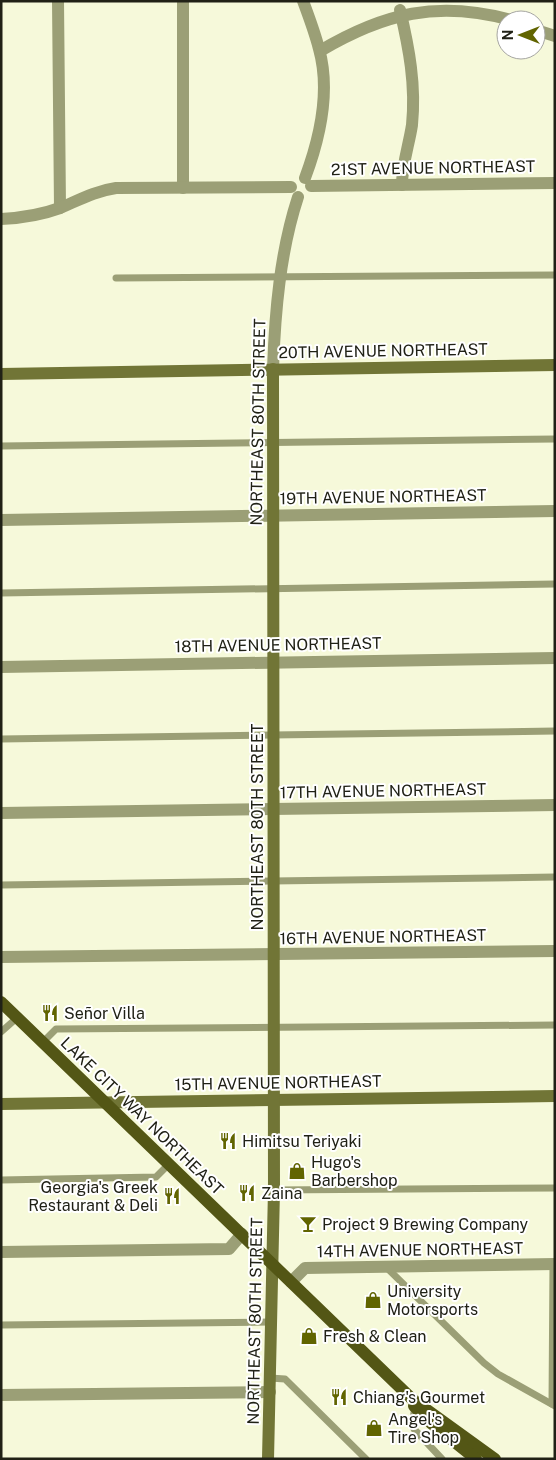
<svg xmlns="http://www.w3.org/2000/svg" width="556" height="1460" viewBox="0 0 556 1460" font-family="'Public Sans',sans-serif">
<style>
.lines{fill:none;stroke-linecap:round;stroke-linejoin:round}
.lane{stroke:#9b9f76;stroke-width:7}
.street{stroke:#9b9f76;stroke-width:12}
.secondary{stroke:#717536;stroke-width:12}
.primary{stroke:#535615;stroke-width:12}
.labels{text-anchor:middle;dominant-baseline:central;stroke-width:4;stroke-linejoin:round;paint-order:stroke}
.street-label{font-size:16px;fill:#202116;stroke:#fff}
.poi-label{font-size:16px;fill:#202116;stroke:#fff;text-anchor:start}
</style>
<rect width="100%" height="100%" fill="#f6f9da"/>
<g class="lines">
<!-- lane -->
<g class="lane">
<polyline points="116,278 555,275"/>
<polyline points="1,446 555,439"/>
<polyline points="1,593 555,584"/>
<polyline points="1,739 555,731"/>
<polyline points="1,885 555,877"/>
<polyline points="1,1032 18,1017"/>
<polyline points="43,1042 56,1029 555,1025"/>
<polyline points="1,1180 156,1177 169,1164"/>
<polyline points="274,1190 555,1188"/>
<polyline points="386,1267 484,1363 498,1374 555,1406"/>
<polyline points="1,1325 271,1322"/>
<polyline points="270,1378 285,1379 366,1459"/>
<polyline points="552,1404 553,1264"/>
<polyline points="415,1407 412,1424 414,1429 442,1459"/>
</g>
<!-- street -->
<g class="street">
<polyline points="58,1 60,208"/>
<path d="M303,1C309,17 315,33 319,49C331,92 320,138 305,178"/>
<path d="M400,10C409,48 416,85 412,125C409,145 402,164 402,185"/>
<polyline points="536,30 555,36"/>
<path d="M320,51C384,13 438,0 511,20"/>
<polyline points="311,186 555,183"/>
<polyline points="183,188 183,1"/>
<path d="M1,219C22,218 41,215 60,208C79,200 95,191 116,188L291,187"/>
<path d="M273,369C275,312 280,252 298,197"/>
<polyline points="1,520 555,511"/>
<polyline points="1,667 555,658"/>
<polyline points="1,813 555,805"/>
<polyline points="1,957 555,951"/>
<polyline points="1,1252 229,1249 242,1234"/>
<polyline points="291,1282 305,1268 555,1264"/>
<polyline points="1,1395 270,1392"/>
</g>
<!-- secondary -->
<g class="secondary">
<polyline points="1,374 555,365"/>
<polyline points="1,1104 555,1096"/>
<polyline points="268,1459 274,1190 273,369"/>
</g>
<!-- primary -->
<g class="primary">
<polyline points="1,1002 412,1399 495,1459"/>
<polyline points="414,1406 431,1423 476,1459"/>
</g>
</g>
<!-- icons -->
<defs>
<g id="restaurant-bare" transform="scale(1.35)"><path d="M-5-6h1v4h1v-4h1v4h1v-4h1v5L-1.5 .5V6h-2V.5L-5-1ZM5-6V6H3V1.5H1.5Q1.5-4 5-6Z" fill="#616400" stroke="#fff" stroke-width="2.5" paint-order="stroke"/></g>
<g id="shop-bare" transform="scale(1.35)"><path d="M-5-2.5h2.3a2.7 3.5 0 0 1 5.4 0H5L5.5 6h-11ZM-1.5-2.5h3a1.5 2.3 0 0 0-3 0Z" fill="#616400" stroke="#fff" stroke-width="2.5" paint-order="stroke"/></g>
<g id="bar-bare" transform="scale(1.35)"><path d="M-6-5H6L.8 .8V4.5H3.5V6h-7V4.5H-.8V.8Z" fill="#616400" stroke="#fff" stroke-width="2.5" paint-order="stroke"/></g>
</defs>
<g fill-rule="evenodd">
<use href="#restaurant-bare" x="50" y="1013"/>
<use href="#restaurant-bare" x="228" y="1141"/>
<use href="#shop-bare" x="297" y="1171"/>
<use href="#restaurant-bare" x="247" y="1193"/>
<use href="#restaurant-bare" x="172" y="1196"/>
<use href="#bar-bare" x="308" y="1224"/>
<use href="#shop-bare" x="373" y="1300"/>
<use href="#shop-bare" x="309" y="1336"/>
<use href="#restaurant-bare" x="339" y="1397"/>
<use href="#shop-bare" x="374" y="1428"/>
</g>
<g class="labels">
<!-- street labels -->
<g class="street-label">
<text transform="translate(433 168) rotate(-1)">21ST AVENUE NORTHEAST</text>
<text transform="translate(383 351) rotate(-1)">20TH AVENUE NORTHEAST</text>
<text transform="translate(258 422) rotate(-89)">NORTHEAST 80TH STREET</text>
<text transform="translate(383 497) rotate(-1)">19TH AVENUE NORTHEAST</text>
<text transform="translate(278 645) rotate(-1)">18TH AVENUE NORTHEAST</text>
<text transform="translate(383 791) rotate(-1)">17TH AVENUE NORTHEAST</text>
<text transform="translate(257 827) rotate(-90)">NORTHEAST 80TH STREET</text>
<text transform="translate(383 937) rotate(-1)">16TH AVENUE NORTHEAST</text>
<text transform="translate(278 1083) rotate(-1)">15TH AVENUE NORTHEAST</text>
<text transform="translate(142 1116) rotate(44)">LAKE CITY WAY NORTHEAST</text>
<text transform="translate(420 1250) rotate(-1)">14TH AVENUE NORTHEAST</text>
<text transform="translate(255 1321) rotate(-89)">NORTHEAST 80TH STREET</text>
</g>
<!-- poi labels -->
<g class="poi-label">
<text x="64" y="1013">Señor Villa</text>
<text x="242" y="1141">Himitsu Teriyaki</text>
<text x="311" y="1162">Hugo's<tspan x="311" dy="18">Barbershop</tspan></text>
<text x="158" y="1187" text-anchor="end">Georgia's Greek<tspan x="158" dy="18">Restaurant &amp; Deli</tspan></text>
<text x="261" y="1193">Zaina</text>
<text x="322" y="1224">Project 9 Brewing Company</text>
<text x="387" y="1291">University<tspan x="387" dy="18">Motorsports</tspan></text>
<text x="323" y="1336">Fresh &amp; Clean</text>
<text x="353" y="1397">Chiang's Gourmet</text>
<text x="388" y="1419">Angel's<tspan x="388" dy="18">Tire Shop</tspan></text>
</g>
</g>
<!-- border -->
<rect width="556" height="1460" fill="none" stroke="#202116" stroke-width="5"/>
<!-- north arrow -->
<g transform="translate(521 35) rotate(270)"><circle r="24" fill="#ffffff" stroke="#a6a6a2"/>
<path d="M0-4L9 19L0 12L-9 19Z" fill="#616400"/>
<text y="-8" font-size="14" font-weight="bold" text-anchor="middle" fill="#202116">N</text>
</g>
</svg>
